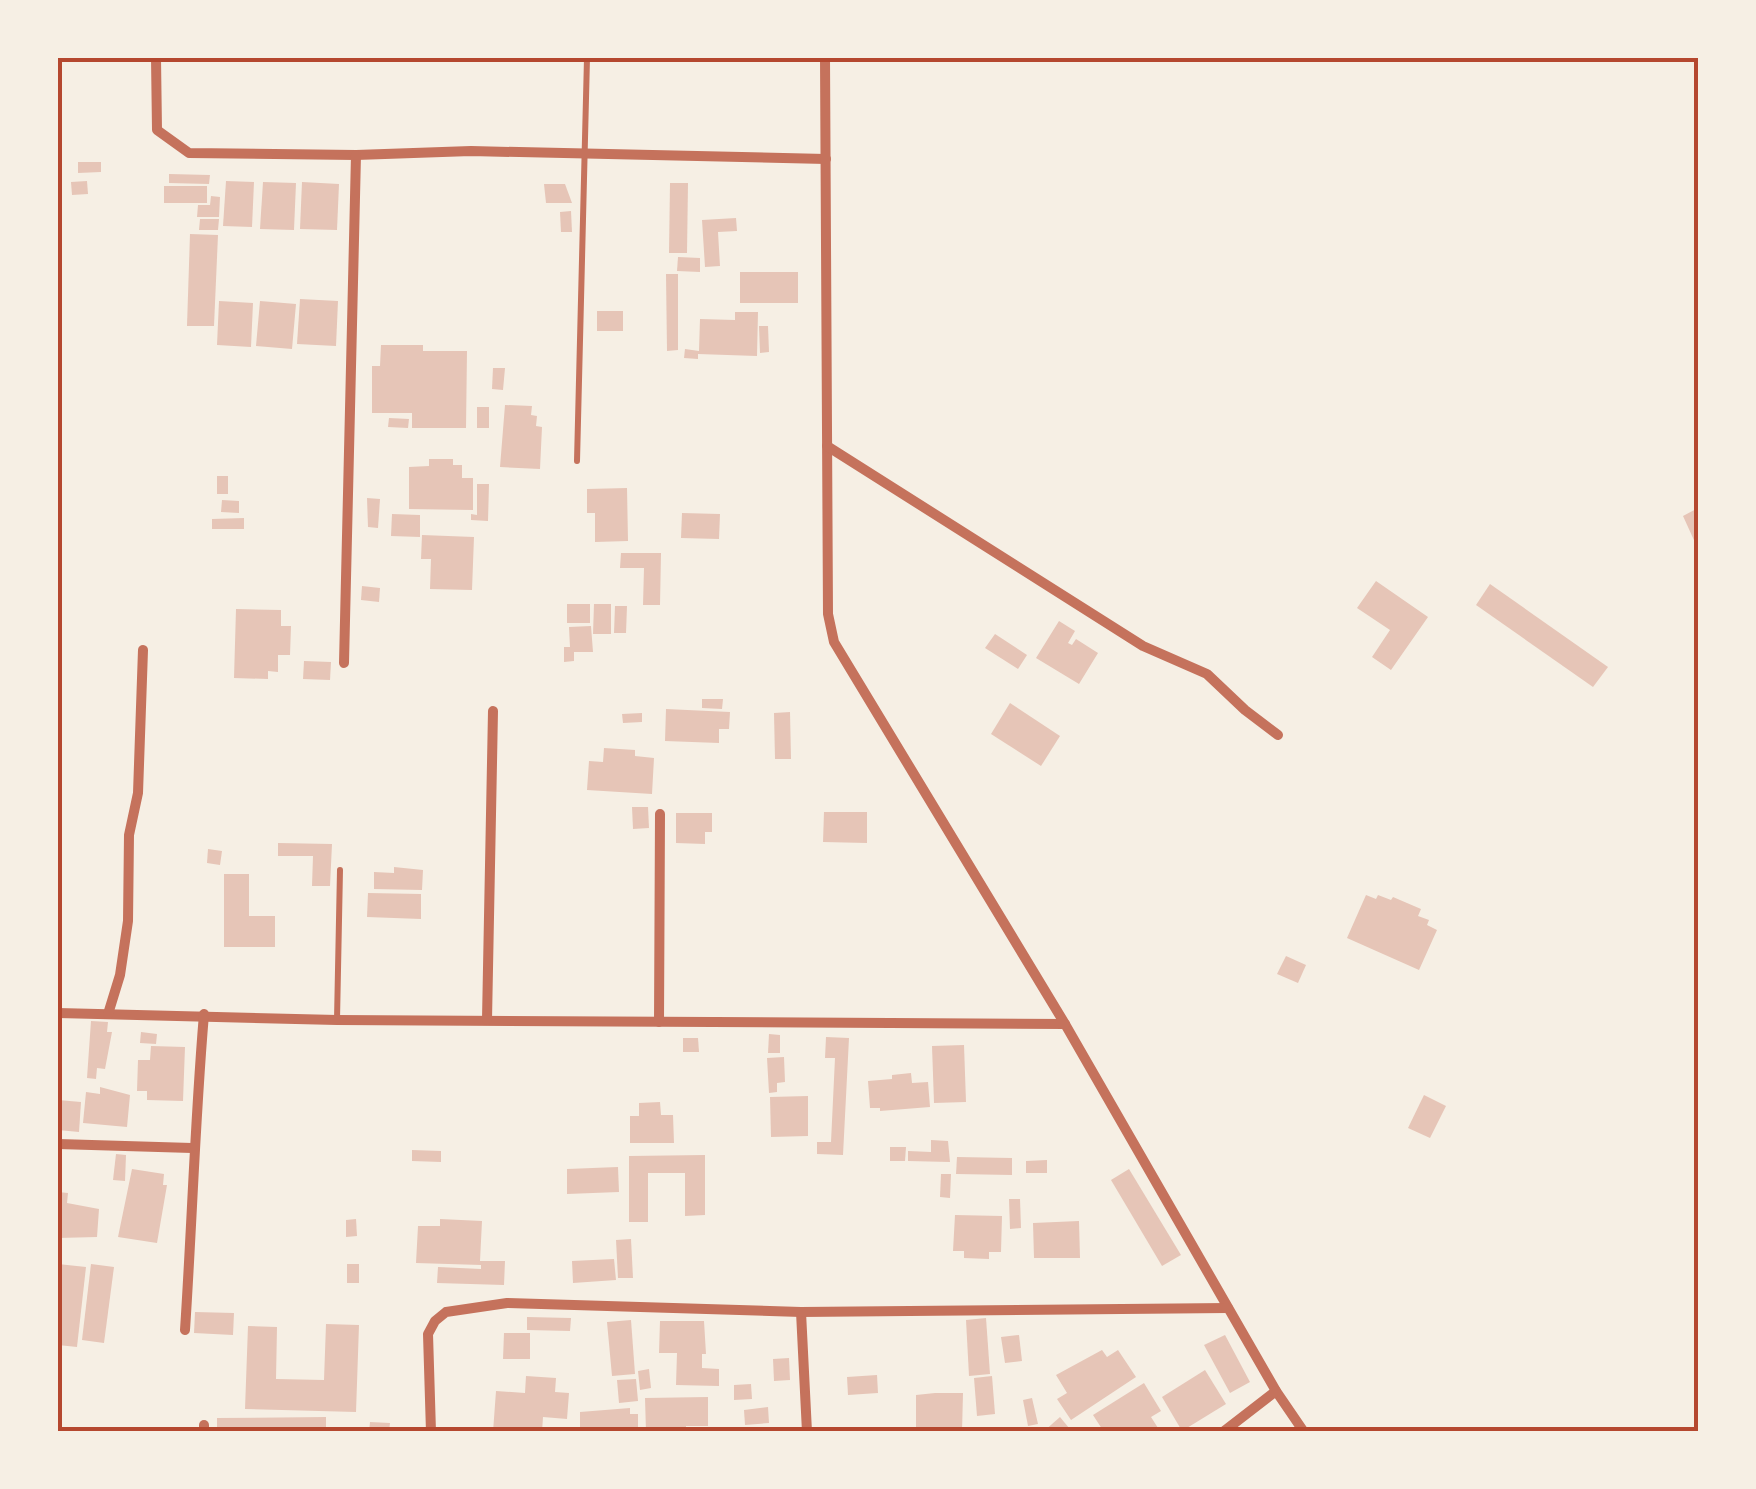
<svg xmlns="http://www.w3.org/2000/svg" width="1756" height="1489" viewBox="0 0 1756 1489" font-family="'Exo 2',sans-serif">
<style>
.building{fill:#e6c5b7}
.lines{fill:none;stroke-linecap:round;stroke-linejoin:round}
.service{stroke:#c5725c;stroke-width:6}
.minor{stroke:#c5725c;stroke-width:10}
.neatline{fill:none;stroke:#b5482f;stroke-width:4}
</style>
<rect width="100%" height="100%" fill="#f6efe4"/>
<!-- building -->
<g class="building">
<polygon points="78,162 101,162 101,172 78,173"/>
<polygon points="169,174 210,175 209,184 169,183"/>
<polygon points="87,181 88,194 72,195 71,182"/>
<polygon points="226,181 254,182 252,227 223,226"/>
<polygon points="263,182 296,183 294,230 260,229"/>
<polygon points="302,182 339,184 337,230 300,229"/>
<polygon points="670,183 688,183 687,253 669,253"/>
<polygon points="544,184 565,184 572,203 546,203"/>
<rect x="164" y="186" width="43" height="17"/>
<polygon points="211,196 220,197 219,217 197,217 198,205 210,205"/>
<polygon points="571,211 572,232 561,232 560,212"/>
<polygon points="736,218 737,231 718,232 720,266 705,267 702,220"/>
<polygon points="200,219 219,219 218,230 199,230"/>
<polygon points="190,234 218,235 214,326 187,326"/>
<polygon points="678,257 700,258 700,272 677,271"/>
<rect x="740" y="272" width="58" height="31"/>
<polygon points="666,274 678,274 678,350 667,351"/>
<polygon points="300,299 338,301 336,346 297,344"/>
<polygon points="219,301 253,303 251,347 217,345"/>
<polygon points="260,301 296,304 292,349 256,346"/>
<rect x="597" y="311" width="26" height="20"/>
<polygon points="735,312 758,312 757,356 698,354 698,359 684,358 685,349 699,351 700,319 735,320"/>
<polygon points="759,326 768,326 769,352 760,353"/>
<polygon points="381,345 423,345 423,351 467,351 466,428 412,428 412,413 372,413 372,366 380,366"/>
<polygon points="493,368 505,368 503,390 492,389"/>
<polygon points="505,405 532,406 531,415 537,416 536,426 542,427 540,469 500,467"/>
<rect x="477" y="407" width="12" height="21"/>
<polygon points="389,418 409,419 408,428 388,427"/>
<polygon points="429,459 453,459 453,465 462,465 462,478 473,478 473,510 409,509 409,467 429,466"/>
<rect x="217" y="476" width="11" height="18"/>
<polygon points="477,484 489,484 488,521 471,520 471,514 477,515"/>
<polygon points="627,488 628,541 595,542 595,513 587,513 587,489"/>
<polygon points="367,498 380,499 378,528 368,527"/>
<polygon points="222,500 239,501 239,513 221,512"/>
<polygon points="1698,508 1698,549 1683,516"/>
<polygon points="682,513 720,514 719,539 681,538"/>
<polygon points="392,514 420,515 420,537 391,536"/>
<polygon points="244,518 244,529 212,529 212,519"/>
<polygon points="422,535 474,537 472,590 430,589 431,559 421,559"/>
<polygon points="621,553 661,553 660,605 643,605 644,568 620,568"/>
<polygon points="1376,581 1428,617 1391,670 1372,657 1390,630 1357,608"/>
<polygon points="1490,584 1608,667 1593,687 1476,605"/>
<polygon points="362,586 380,588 379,602 361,600"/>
<rect x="567" y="604" width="23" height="19"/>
<polygon points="594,604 611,604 611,634 593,634"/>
<polygon points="615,606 627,606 626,633 614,633"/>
<polygon points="236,609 281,610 281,626 291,626 290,655 278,655 278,672 268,671 268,679 234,678"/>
<polygon points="1059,621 1075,631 1068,643 1072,645 1076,639 1098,653 1079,684 1036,658"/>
<polygon points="591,626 593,652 574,652 574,661 564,662 564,647 570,647 569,627"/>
<polygon points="995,634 1027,655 1018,669 985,648"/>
<polygon points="304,661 331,662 330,680 303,679"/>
<polygon points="702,699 723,699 722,709 702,708"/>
<polygon points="1010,703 1060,736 1041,766 991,734"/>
<polygon points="666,709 730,712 729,729 719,729 719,743 665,741"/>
<polygon points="790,712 791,759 775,759 774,713"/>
<polygon points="642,713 642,722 623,723 622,714"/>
<polygon points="604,748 635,750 635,756 654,758 652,794 587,790 589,761 603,762"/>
<polygon points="632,807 648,807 649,828 633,829"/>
<polygon points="824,812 867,812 867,843 823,842"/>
<polygon points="676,813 712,813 712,832 705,832 705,844 676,843"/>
<polygon points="278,843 332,844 330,886 312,886 313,856 278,856"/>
<polygon points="208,849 222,851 220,865 207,863"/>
<polygon points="394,867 423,870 422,890 374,889 374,872 394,873"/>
<polygon points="224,874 249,874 249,916 275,916 275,947 224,947"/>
<polygon points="368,893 421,894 421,919 367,917"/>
<polygon points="1366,895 1376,899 1378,895 1391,900 1393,897 1421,909 1418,916 1429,920 1427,925 1437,930 1419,970 1347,938"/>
<polygon points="1286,956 1306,965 1298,983 1277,974"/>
<polygon points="91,1021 108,1022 107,1032 112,1032 105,1069 97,1068 96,1079 87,1078"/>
<polygon points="141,1032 157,1034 156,1044 140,1043"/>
<polygon points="769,1034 780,1035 780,1053 768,1053"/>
<polygon points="826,1037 849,1038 843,1155 817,1154 817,1142 831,1142 835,1058 825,1058"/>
<polygon points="683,1038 698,1038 699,1052 683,1052"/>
<polygon points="964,1045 966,1102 934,1103 932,1046"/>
<polygon points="151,1046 185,1047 183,1101 147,1100 147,1091 137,1091 138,1060 150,1060"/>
<polygon points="784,1057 785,1082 777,1083 777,1092 769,1093 767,1058"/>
<polygon points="911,1073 912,1083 928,1082 930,1107 880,1111 880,1108 870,1108 868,1081 892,1079 892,1075"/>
<polygon points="100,1087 130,1095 127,1127 83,1123 86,1092 100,1094"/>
<polygon points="1424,1095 1446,1106 1430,1138 1408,1128"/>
<polygon points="808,1096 808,1136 771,1137 770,1097"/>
<polygon points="58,1100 81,1102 79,1132 58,1130"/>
<polygon points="660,1102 661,1115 673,1115 674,1143 630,1143 630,1116 639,1116 639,1103"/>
<polygon points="931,1140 948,1141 950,1162 908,1161 908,1151 931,1152"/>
<polygon points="890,1147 906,1147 905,1161 890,1161"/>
<polygon points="412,1150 441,1151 441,1162 412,1161"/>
<polygon points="116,1154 126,1155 125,1181 113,1180"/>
<polygon points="705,1155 705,1215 685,1216 685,1173 648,1173 648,1222 629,1222 629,1156"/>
<polygon points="957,1157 1012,1158 1012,1175 956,1174"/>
<polygon points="1047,1160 1047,1173 1026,1173 1026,1161"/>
<polygon points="618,1167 619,1192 567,1194 567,1169"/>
<polygon points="132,1169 164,1174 163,1185 167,1185 157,1243 118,1237"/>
<polygon points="1129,1169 1181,1255 1162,1266 1111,1180"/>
<polygon points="941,1174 951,1174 950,1198 940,1197"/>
<polygon points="58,1192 68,1193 67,1203 99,1209 97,1237 58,1238"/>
<polygon points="1009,1199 1020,1199 1021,1228 1010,1229"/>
<polygon points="955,1215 1002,1216 1001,1252 989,1252 989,1259 964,1258 964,1251 953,1251"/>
<polygon points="356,1219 357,1236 346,1237 346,1220"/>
<polygon points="440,1219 482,1221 480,1261 505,1261 504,1285 437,1283 438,1267 481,1269 481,1265 416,1263 418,1226 440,1226"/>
<polygon points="1079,1221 1080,1258 1034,1258 1033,1223"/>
<polygon points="631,1239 633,1278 618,1278 616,1240"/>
<polygon points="614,1259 616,1280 573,1283 572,1261"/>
<polygon points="58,1264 86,1267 77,1347 58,1345"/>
<polygon points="91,1264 114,1267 104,1343 82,1340"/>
<rect x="347" y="1264" width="12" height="19"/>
<polygon points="195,1312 234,1313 233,1335 194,1333"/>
<polygon points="527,1317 571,1318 570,1331 527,1330"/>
<polygon points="986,1318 990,1374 969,1376 966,1320"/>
<polygon points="631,1320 635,1374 612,1376 607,1322"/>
<polygon points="660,1321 704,1321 706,1354 702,1354 702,1368 719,1369 719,1386 676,1385 677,1353 659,1353"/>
<polygon points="326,1324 359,1325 356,1412 245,1409 248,1326 277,1327 276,1379 324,1380"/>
<polygon points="504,1333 530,1333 530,1359 503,1359"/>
<polygon points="1019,1335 1022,1361 1005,1363 1001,1337"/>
<polygon points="1225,1335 1250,1382 1230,1393 1204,1345"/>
<polygon points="1102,1350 1107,1357 1118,1350 1136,1377 1071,1420 1057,1399 1067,1393 1056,1375"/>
<polygon points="789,1358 790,1380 774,1381 773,1359"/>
<polygon points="649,1369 651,1388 640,1390 638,1371"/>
<polygon points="1205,1370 1226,1404 1182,1431 1162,1397"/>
<polygon points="877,1375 878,1393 848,1395 847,1377"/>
<polygon points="526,1376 556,1378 555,1392 569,1393 567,1419 543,1417 542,1432 493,1432 496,1391 525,1393"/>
<polygon points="992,1376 995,1414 977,1416 974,1378"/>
<polygon points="636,1379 638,1401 619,1403 617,1380"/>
<polygon points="1144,1383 1161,1411 1151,1417 1158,1428 1152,1432 1104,1432 1093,1415"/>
<polygon points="751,1384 752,1399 734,1400 734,1385"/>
<polygon points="935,1393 963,1393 962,1432 916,1432 916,1395"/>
<polygon points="708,1397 708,1426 686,1426 686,1432 646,1432 645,1398"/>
<polygon points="1032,1398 1038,1424 1028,1426 1023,1400"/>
<polygon points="768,1407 769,1423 745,1425 744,1410"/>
<polygon points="630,1408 630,1414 638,1414 638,1432 580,1432 580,1412"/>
<polygon points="326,1417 326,1432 217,1432 217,1418"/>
<polygon points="1060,1417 1069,1428 1064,1432 1043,1432"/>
<polygon points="370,1422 390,1423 389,1432 369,1432"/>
</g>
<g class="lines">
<!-- service -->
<g class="service">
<polyline points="577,461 587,58"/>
<polyline points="337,1020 340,870"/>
</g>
<!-- minor -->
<g class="minor">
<polyline points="156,58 157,130 189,153 356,155 471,151 826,159"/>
<polyline points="825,58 828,614 834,642 1065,1024 1276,1391 1304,1432"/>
<polyline points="827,446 1143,646 1207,674 1245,710 1278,735"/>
<polyline points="344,663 356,155"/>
<polyline points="58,1013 337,1020 1065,1024"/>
<polyline points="108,1014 120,975 128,921 129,835 138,793 143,650"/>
<polyline points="487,1020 493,711"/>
<polyline points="659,1022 660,814"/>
<polyline points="58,1144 192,1148"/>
<polyline points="801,1312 807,1432"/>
<path d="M185,1330C192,1224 195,1120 204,1014"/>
<polyline points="204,1425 204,1432"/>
<polyline points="431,1432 428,1334 435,1321 446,1312 507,1303 801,1312 1228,1308"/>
<polyline points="1223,1432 1276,1391"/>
</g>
</g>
<!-- border -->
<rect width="1756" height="1489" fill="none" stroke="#f6efe4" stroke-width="120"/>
<rect x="60" y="60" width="1636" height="1369" class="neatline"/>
</svg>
